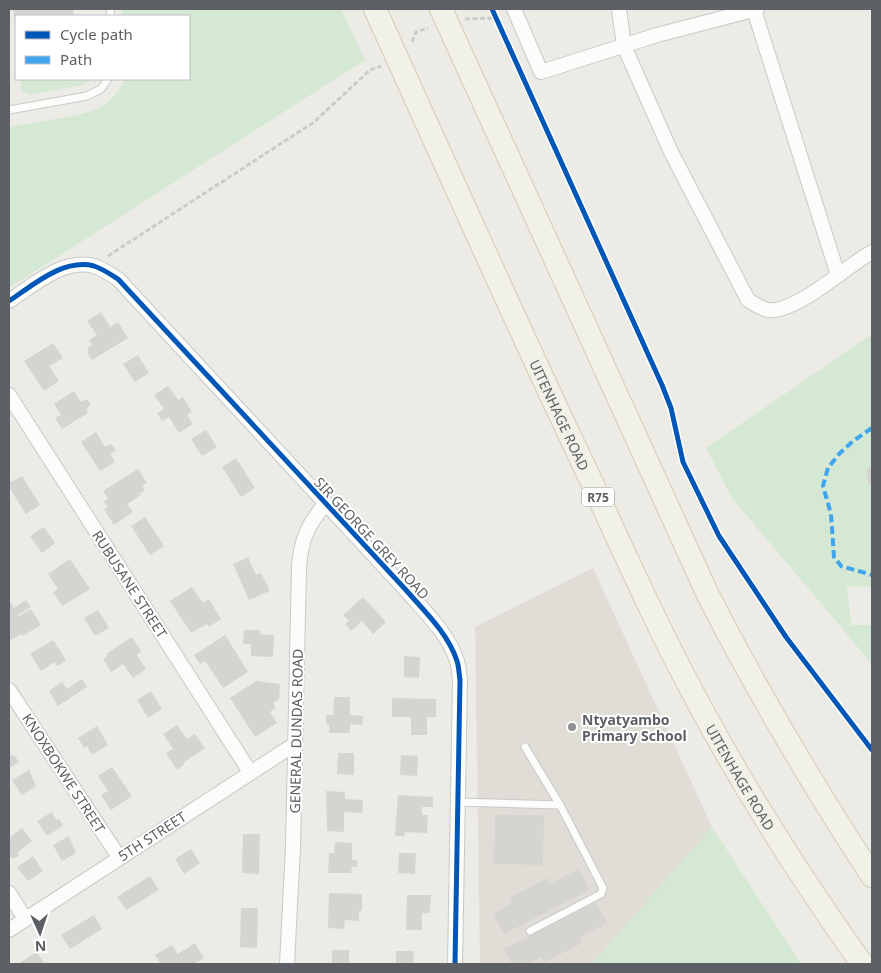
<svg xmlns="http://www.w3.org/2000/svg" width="881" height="973" viewBox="0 0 881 973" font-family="'Noto Sans',sans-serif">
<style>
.education{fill:#dfddd6}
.green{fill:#d4e8d3}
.building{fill:#d5d4d1}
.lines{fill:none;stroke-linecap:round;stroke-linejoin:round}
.lane-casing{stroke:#c8c9c8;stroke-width:9}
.street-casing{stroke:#c8c9c8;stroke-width:16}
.primary-casing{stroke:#d3ccb4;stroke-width:24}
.path{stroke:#c9cccb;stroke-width:3;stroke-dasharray:5 2.5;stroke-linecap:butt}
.lane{stroke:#fcfcfb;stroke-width:7}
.street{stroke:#fcfcfb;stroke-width:14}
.primary{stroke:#f2f1e8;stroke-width:22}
.quiet{stroke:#40a5ee;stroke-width:4;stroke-dasharray:8 4;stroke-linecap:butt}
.cycleway-casing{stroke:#fff;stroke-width:8}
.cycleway{stroke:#0057b8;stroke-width:5}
.poi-dot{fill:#8e9092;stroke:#fff;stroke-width:2}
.labels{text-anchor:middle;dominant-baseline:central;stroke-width:4;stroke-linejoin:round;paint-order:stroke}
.shield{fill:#fff;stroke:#8d8f92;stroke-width:1}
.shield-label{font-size:12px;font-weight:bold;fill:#5c5f64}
.street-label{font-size:14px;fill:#5c5f64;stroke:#fff}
.poi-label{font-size:14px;font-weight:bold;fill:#5c5f64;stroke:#fff;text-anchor:start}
</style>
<rect width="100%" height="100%" fill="#ecebe6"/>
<!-- education -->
<polygon class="education" points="593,568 712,827 592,964 480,964 475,627"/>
<!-- green -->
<g class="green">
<path d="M121,9H341L365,60L9,288V127C24,124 40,122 55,119C87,114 110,111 125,79H189V16H123Z"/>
<polygon points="21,79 92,79 83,85 29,95 21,90"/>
<polygon points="872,334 872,587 847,586 851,625 872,625 872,664 732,498 706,448"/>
<polygon points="712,827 801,964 592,964"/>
</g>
<!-- building -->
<g class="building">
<polygon points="13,9 73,9 74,16 16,16 15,22"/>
<polygon points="101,312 110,327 118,322 128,338 92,360 87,352 89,351 87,348 92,345 89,340 97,335 87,321"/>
<polygon points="53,343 63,358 49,366 59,381 44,391 24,361"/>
<polygon points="138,355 149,373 135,382 123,364"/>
<polygon points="168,386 178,400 183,397 192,412 187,415 193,424 179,433 169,417 162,421 157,413 164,409 154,395"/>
<polygon points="74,391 81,402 87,399 91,405 86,409 88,413 62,429 55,418 61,415 54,404"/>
<polygon points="206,430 217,447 202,456 191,439"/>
<polygon points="96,432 105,447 111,444 116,450 110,454 115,462 100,471 81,442"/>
<polygon points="236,458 255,488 241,497 222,467"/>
<polygon points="867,468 872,468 872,483 868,483"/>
<polygon points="138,469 147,483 142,486 145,490 139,494 141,495 127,504 133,512 114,525 104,509 108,507 104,502 108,499 103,491"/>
<polygon points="22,476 40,505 26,514 9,487 9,483"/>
<polygon points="145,517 164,546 150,555 131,526"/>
<polygon points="44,527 55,543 42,553 30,536"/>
<polygon points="248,557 256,575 261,573 270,591 249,600 233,564"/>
<polygon points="70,559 90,589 62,606 53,592 58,589 48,574"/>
<polygon points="192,587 203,603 209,599 221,619 209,627 207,624 191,633 170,601"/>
<polygon points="363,597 386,622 373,634 362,621 351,631 345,624 349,621 343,615"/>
<polygon points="9,600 14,608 26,600 31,607 18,615 19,616 31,609 41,625 23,636 21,634 11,640 9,636"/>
<polygon points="98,610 109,628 95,636 84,618"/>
<polygon points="244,630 260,630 260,634 274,635 273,657 251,656 251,644 243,644"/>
<polygon points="225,635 248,672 223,688 205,661 200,664 194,655"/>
<polygon points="132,637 141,651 137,655 146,669 133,678 123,664 111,672 103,659 108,656 106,654"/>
<polygon points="53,640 66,660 57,666 54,662 41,671 30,654"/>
<polygon points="404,656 420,657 419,678 404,677"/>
<polygon points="82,679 87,687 58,706 49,691 62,682 67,689"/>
<polygon points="256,681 280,684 279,699 273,703 276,708 270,712 277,723 255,737 230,698"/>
<polygon points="151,691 162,709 148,718 137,700"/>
<polygon points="334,697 350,697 350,715 363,716 362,725 350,724 350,733 329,733 329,724 326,724 326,715 333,715"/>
<polygon points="392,698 436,699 436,717 427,717 427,735 411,735 411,717 392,717"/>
<polygon points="177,725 187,739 195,734 205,748 183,763 184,765 177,770 166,753 173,749 163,734"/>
<polygon points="97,726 108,745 92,755 87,746 84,748 78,738"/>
<polygon points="9,752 11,756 14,755 19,762 9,768"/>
<polygon points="338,753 354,753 354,775 337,774"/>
<polygon points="401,755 418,756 417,776 400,775"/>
<polygon points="112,767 132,796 111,810 101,795 108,791 98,776"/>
<polygon points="29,770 36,786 22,795 12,780"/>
<polygon points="326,791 345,792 345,799 363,800 362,813 344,812 344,832 327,831"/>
<polygon points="398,795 433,797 433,807 422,807 422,815 428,815 427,833 405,832 404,836 395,836"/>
<polygon points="52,812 56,820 59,819 63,826 47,836 37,821"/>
<polygon points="495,815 544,815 543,865 494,864"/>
<polygon points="22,828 32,841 17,853 19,855 14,859 12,857 9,859 9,838"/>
<polygon points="243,834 260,834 259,874 242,873"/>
<polygon points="69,836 76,853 62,861 53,845"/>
<polygon points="335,842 352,843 352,860 357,860 357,867 352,867 351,873 328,873 329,853 334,853"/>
<polygon points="191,849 200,863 184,874 175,859"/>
<polygon points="399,853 416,853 415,874 398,873"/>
<polygon points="33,856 43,871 28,881 17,867"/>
<polygon points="579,869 590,890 504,934 493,914 512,904 509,898 548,878 551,883"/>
<polygon points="150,876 159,890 126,910 117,897"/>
<polygon points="329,893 362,894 362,911 359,911 359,921 345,920 344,929 328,928"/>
<polygon points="407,895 431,895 430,913 422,913 422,930 406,930"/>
<polygon points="596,902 607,923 579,938 582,943 544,962 541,957 528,964 512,964 504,949"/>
<polygon points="241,908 258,908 257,948 240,947"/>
<polygon points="94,915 102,929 70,949 61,935"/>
<polygon points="195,943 204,958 193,964 161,964 155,955 172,945 178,954"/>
<rect x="332" y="950" width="17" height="14"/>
<polygon points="396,951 414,951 413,964 396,964"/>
<polygon points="37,952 45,964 18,964 21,962"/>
</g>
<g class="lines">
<!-- lane casing -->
<g class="lane-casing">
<g id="lane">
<polyline points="110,9 111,16"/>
<polyline points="9,110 87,96 101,89 108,79"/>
<polyline points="525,747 560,805 603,888 601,894 530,931"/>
<polyline points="457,802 560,805"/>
</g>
</g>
<!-- street casing -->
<g class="street-casing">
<g id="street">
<polyline points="514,9 541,72 657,35 757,9"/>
<path d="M619,9L624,46L671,152L748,300C756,305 766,312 776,310C808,303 844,268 872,252"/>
<polyline points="754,10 838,275"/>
<path d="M9,301C32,286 63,258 94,266C103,269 110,274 118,279L406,590C424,611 448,633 457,661C459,667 459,674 460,680L455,964"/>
<polyline points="9,395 250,772"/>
<polyline points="9,690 119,857"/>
<polyline points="9,893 25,919"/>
<polyline points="9,930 295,744"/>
<path d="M287,964L293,847L299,567C301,539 308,525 325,504"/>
</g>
</g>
<!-- primary casing -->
<g class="primary-casing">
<g id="primary">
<path id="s1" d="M375,9C445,163 513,317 586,470C623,550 659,631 701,708C749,797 804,882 862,964"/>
<path d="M441,9L708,595C758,693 812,784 872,876"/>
</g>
</g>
<!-- path -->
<g class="path">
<polyline points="465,19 492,18"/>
<polyline points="412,42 416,32 428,28"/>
<polyline points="108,256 314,122 370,70 381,66"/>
</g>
<!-- lane -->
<use href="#lane" class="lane"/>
<!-- street -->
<use href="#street" class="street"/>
<!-- primary -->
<use href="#primary" class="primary"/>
<!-- quiet -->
<polyline class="quiet" points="872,428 853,441 839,454 828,468 823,486 831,514 834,557 841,566 872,575"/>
<!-- cycleway casing -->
<g class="cycleway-casing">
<g id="cycleway">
<polyline points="492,9 662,385 671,408 683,462 719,536 786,637 872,750"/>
<path d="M9,301C32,286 63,258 94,266C103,269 110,274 118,279L406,590C424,611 448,633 457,661C459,667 459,674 460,680L455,964"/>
</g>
</g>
<!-- cycleway -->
<use href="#cycleway" class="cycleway"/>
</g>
<!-- markers -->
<circle class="poi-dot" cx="572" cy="727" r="5"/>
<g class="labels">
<!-- shield labels -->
<rect class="shield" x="582" y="487.5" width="32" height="19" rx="4"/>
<g class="shield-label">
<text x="598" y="497">R75</text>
</g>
<!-- street labels -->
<g class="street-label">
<text stroke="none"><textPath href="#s1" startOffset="446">UITENHAGE ROAD</textPath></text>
<text transform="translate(372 538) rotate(47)">SIR GEORGE GREY ROAD</text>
<text transform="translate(130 584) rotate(57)">RUBUSANE STREET</text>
<text transform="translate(296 731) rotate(-89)">GENERAL DUNDAS ROAD</text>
<text transform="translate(64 773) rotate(57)">KNOXBOKWE STREET</text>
<text stroke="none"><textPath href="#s1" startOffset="851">UITENHAGE ROAD</textPath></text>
<text transform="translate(152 836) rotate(-33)">5TH STREET</text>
</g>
<!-- poi labels -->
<g class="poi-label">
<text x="582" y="719">Ntyatyambo<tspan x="582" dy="16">Primary School</tspan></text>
</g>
</g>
<!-- border -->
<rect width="881" height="973" fill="none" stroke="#5c5f64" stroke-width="20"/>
<!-- legend -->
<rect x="15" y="15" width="175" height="65" fill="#ffffff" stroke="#bebfc1"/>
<rect x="25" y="31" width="25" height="8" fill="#0057b8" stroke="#bebfc1"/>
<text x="60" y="40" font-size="15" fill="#5c5f64">Cycle path</text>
<rect x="25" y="56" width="25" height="8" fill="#40a5ee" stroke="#bebfc1"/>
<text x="60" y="65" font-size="15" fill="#5c5f64">Path</text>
<!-- north arrow -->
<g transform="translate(40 933) rotate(177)" stroke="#ffffff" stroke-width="4" paint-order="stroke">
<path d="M0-4L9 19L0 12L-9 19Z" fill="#5c5f64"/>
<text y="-8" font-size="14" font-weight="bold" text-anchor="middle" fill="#5c5f64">N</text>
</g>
</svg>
